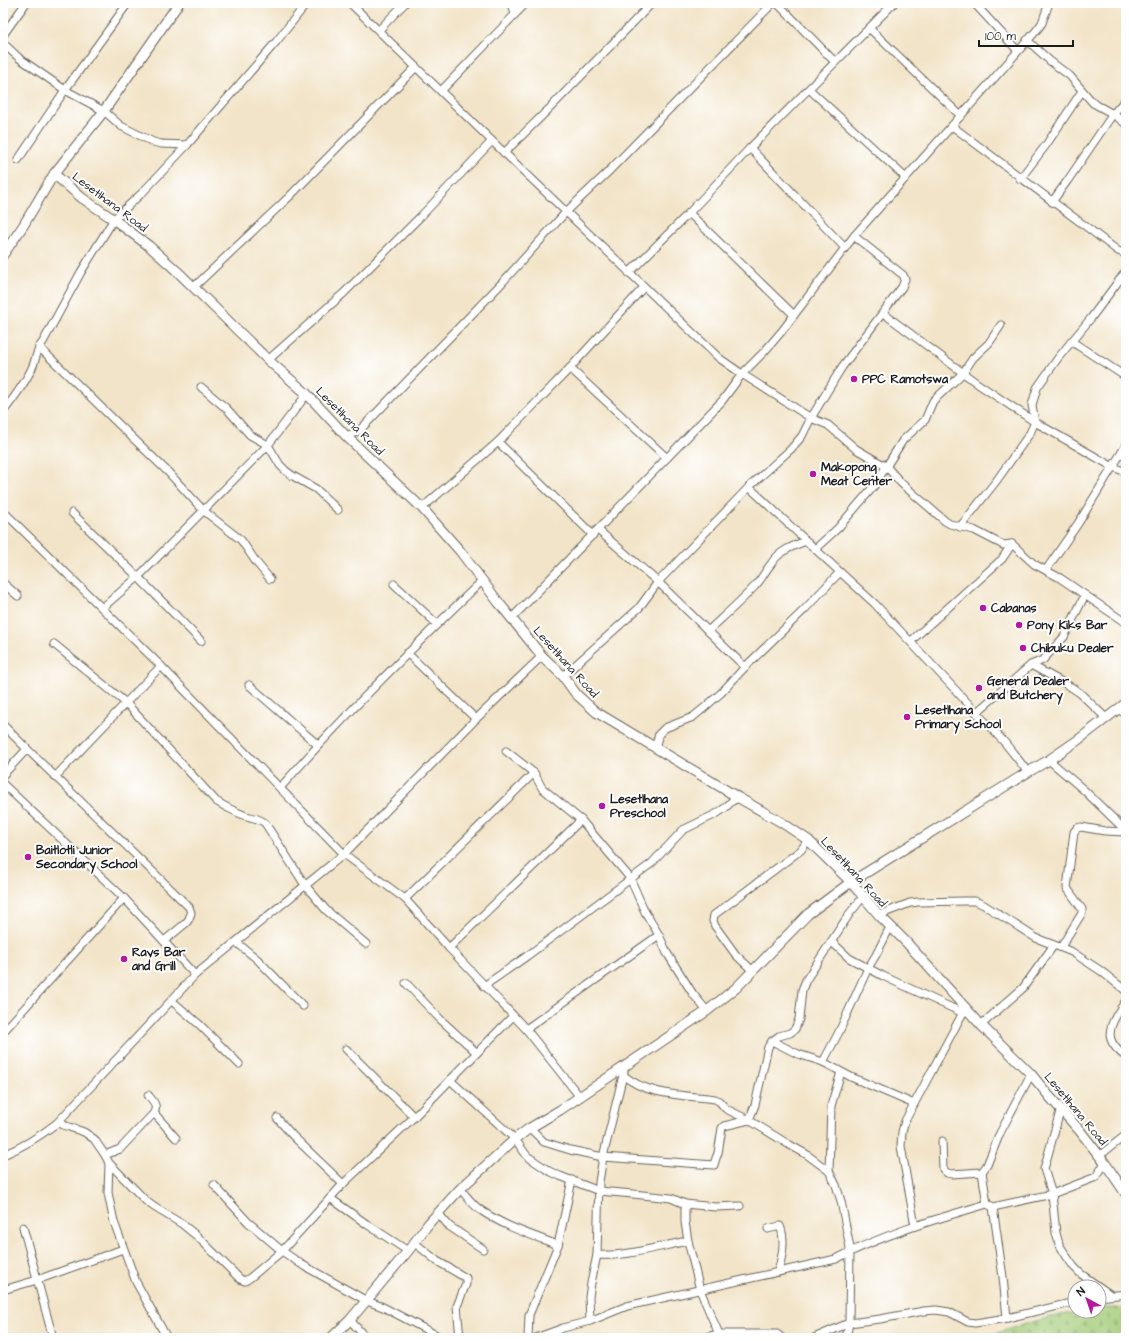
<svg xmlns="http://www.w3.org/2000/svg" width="1129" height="1341" viewBox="0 0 1129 1341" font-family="'Architects Daughter',sans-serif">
  <defs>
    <pattern id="cemetery-stones" width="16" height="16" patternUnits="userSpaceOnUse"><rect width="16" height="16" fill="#a1ca75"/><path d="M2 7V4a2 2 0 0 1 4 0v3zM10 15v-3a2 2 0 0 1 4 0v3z" fill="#8aad65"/></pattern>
  </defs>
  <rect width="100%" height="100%" fill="#fff"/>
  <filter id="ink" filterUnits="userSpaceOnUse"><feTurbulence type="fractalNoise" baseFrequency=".025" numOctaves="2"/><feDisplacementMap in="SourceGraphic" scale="8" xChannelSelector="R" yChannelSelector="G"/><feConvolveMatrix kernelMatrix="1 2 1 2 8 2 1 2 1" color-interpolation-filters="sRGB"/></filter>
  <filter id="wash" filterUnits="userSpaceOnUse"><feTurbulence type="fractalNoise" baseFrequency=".012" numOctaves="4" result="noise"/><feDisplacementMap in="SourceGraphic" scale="16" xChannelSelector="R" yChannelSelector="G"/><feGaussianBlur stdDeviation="0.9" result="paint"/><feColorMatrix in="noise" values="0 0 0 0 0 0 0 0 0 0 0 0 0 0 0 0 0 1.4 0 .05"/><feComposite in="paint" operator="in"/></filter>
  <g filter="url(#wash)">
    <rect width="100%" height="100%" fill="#f2e4c8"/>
    <path fill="url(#cemetery-stones)" stroke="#5e7348" d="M1099,1308H1126V1338H982C1020,1326 1058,1311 1099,1311Z"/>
  </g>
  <g filter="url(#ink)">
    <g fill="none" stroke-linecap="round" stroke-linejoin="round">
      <g stroke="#676258" stroke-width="9">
        <g id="minor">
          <polyline points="350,3 492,141 719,358 742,374 811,418 828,425 856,449 887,467 901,483 945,521 950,524 974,530 1003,545 1012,544 1034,564 1060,578 1126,623"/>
          <polyline points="512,3 515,14"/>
          <polyline points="777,3 835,62"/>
          <polyline points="974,3 1018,51"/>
          <polyline points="869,28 961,116"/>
          <polyline points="379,30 405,3"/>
          <polyline points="3,35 26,3"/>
          <polyline points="1027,40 1050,61 1070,76 1093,103 1113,114 1126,124"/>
          <polyline points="3,43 19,58 65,90 104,111 121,126 153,142 161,144 187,145"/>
          <polyline points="809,89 906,178"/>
          <polyline points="441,91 526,3"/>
          <polyline points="952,126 1084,225 1118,251 1126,254"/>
          <polyline points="750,148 845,248"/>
          <polyline points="504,153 551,107 652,3"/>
          <polyline points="18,160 65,90 128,3"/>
          <polyline points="1020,179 1046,145 1082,91"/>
          <polyline points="1052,202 1068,180 1113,114 1126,99"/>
          <polyline points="689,213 794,315"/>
          <polyline points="629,273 689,213 750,148 894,3"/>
          <polyline points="194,287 290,196 416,67"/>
          <polyline points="883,313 978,384 1035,422 1113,467 1126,472"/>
          <polyline points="1071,341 1126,377"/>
          <polyline points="39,347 168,472 204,511 241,540 256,562 270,579"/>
          <polyline points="268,360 344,293 422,215 492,141"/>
          <polyline points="570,368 667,458"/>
          <polyline points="201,387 227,409 250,435 268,445 280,465 286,471 293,476 316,489 338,510"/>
          <path d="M3,412C13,399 24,385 31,370C36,361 36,350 43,342L81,272L114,219L143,192L187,145L276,42L307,3"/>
          <polyline points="346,436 359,431 500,285 566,212 607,173 773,3"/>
          <polyline points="498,442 593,535"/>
          <polyline points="749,487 815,549 875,604 1005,743 1028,772"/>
          <polyline points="422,508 498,442 570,368 644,287"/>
          <polyline points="3,511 161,666 344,854 405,899 449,948 526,1029 580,1097"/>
          <polyline points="72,513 138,577 201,641"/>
          <polyline points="960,527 997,480 1030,433 1035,422 1032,405 1037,388 1058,358 1091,318 1126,271"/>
          <polyline points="598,530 658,582 745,667"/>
          <polyline points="815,549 838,528 874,486 903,440 925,420 933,401 963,373 973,358 989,343 1001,325"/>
          <polyline points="1046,570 1079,522 1126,445"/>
          <polyline points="3,583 18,596"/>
          <polyline points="394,584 437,624"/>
          <polyline points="102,608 138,577 268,445 307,394"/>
          <polyline points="512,618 722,401 742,374 764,352 782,331 854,236 1036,31 1042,23 1049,3"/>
          <path d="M708,631C724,616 740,602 755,586C762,579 765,571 771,564C779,551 793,546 806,541"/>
          <polyline points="911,641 1002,559 1012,544"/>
          <path d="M54,644L126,703L216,801C225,807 236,812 246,816C253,818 259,818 265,823L305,885L326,910L366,944"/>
          <polyline points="407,653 476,719"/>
          <polyline points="1031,665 1043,660 1064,637 1085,595"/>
          <polyline points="563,676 639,608 658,582 749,487 791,449 802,436 811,418 842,367 902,287 905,279 903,275 854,236"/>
          <polyline points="249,685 318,745"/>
          <polyline points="1118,709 1126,714"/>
          <polyline points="977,712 1031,665 1071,687 1080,693 1107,719"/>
          <polyline points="3,725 27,749 3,775"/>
          <polyline points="655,748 659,734 665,728 693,717 704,708 721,693 745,667 804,610 840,572"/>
          <polyline points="27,749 189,907 191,913 189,919 186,923 164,941"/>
          <polyline points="506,751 534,773 542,788 581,820 630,878 645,912 659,935 667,953 693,994 707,1011"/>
          <polyline points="1049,760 1085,791 1126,831"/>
          <polyline points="56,776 161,666"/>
          <polyline points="3,784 124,898 195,975"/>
          <path d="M280,788C344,715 413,647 483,580"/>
          <polyline points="405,899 534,773"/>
          <polyline points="879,915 910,903 918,902 964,901 975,901 984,905 1036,938 1072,952 1101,971 1126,991"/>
          <polyline points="236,942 257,959 303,1006"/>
          <polyline points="832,942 849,958 883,976 963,1013"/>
          <polyline points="1061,947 1082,913 1082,909 1067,888 1074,832 1077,828 1081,827 1105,831 1126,832"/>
          <polyline points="449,948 581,820"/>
          <polyline points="753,971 736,955 715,926 713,921 714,915 801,850 808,840"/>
          <polyline points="406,983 440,1019 476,1052"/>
          <polyline points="484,986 527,956 652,863 683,830 716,814 725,808 732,801 739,798"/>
          <path d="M1126,1000C1123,1006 1119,1010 1116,1016C1105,1035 1110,1045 1126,1057"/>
          <polyline points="172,1001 200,1025 239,1064"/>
          <polyline points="981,1025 1023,988 1054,945"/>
          <polyline points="526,1029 659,935"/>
          <polyline points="3,1032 124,898"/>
          <polyline points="772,1041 798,1054 823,1062 851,1077 914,1104"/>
          <polyline points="346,1049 414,1117"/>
          <polyline points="823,1062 839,1032 868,968 876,955 890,927"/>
          <path d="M623,1075C647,1096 685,1095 715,1099L719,1101L726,1109L749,1120L788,1144L806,1154L829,1171L836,1185L841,1201L850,1248L849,1323L846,1338"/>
          <polyline points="450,1080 515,1139 527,1156 549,1171 560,1176 599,1191 633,1194 671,1198 685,1204 715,1207 740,1206"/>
          <polyline points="1061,1108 1044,1169 1052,1194 1056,1233 1059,1244 1067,1257 1074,1267 1081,1274 1111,1295"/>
          <polyline points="154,1113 176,1138"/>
          <polyline points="277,1118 293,1136 343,1184"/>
          <polyline points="57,1123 84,1132 94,1139 105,1155 109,1163 108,1193 114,1222 136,1282 167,1338"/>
          <polyline points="530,1128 544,1142 570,1150 603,1157 714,1165 716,1158 718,1153 722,1128 724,1126 749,1120 755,1105 768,1047 772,1041 779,1036 790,1033 795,1029 799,1019 802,990 806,980 850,913 863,897"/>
          <polyline points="942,1141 943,1169 947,1173 951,1174 982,1172 987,1165 1000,1133 1031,1074"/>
          <path d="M3,1155C23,1147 40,1136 57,1123L195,975L344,854L476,719L542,656"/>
          <path d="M105,1155L120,1149L154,1113C158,1105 153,1101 148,1095"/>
          <polyline points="1099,1156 1126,1135"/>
          <polyline points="109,1163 146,1201 154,1207 182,1224 198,1237 240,1279 245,1281 251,1277 282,1251 343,1184 414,1117 513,1016"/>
          <polyline points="829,1171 831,1106 841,1072"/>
          <polyline points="982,1172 987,1204"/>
          <polyline points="214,1185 248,1222 282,1251 301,1264 367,1301 383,1307 442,1338"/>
          <path d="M460,1189C466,1195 472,1204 479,1209C503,1226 531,1235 558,1245"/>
          <polyline points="330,1198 368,1225 408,1251"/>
          <polyline points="685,1204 685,1222 688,1241 700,1290 719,1334"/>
          <polyline points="993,1207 1003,1277 1007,1318"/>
          <polyline points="438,1213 449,1226 483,1249"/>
          <polyline points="915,1226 901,1146 902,1132 905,1121 966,1007"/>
          <polyline points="23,1227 53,1338"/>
          <path d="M768,1229L780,1226C786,1240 782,1257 778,1272"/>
          <polyline points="415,1243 437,1261 466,1278 466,1284 457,1306 460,1338"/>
          <path d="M597,1255C626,1257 660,1246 688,1241"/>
          <polyline points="3,1290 37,1280 123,1249"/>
          <polyline points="1099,1297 1126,1294"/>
          <polyline points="350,1320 366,1338"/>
          <polyline points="590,1321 589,1297 591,1283 597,1255 599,1182 603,1157 624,1071"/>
          <polyline points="528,1338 529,1315 558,1245 572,1180"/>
          <path d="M536,1338L563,1328L590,1321L627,1306L836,1259C884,1234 936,1219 987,1204L993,1207L1052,1194L1096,1177L1105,1163"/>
          <polyline points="702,1338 719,1334 777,1334 782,1338"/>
          <polyline points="814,1338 849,1323 880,1319 924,1311 936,1310 949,1312 968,1322 975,1323 1007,1318 1075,1302"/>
        </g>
      </g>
      <g stroke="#676258" stroke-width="11">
        <g id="tertiary">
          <polyline points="54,174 82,198 116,221 149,246 178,272 268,360 307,394 346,436 422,508 460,551 499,603 542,656 563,676 576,694 596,712 739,798 781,822 808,840 851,882 879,915 906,942 981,1025 1031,1074 1049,1096 1080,1131 1105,1163 1126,1194"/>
          <polyline points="3,255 23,226 54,174 104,111 179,3"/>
          <polyline points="331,1338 350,1320 408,1251 429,1223 460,1189 515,1139 530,1128 560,1110 707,1011 736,988 808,914 851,882 1028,772 1049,760 1078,740 1126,703"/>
        </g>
      </g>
      <use href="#minor" stroke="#fff" stroke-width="7"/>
      <use href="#tertiary" stroke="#fff" stroke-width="9"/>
    </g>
  </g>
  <g fill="#b5179e" stroke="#fff" stroke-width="1.5">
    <circle cx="854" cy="379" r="4"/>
    <circle cx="813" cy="474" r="4"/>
    <circle cx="983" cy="608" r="4"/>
    <circle cx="1019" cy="625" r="4"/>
    <circle cx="1023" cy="648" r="4"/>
    <circle cx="979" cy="688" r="4"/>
    <circle cx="907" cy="717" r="4"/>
    <circle cx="602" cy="806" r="4"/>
    <circle cx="28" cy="857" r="4"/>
    <circle cx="124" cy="959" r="4"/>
  </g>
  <g text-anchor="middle" stroke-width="4" stroke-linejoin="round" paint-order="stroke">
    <g font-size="12" fill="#1c1c1c" stroke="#fff">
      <text transform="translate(110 202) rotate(37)" y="4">Lesetlhana Road</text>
      <text transform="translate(350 421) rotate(45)" y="4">Lesetlhana Road</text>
      <text transform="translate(566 662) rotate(48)" y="4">Lesetlhana Road</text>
      <text transform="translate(854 872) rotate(47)" y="4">Lesetlhana Road</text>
      <text transform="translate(1076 1109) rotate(50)" y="4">Lesetlhana Road</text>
    </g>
    <g font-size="12" font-weight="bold" fill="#1c1c1c" stroke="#fff" text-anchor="start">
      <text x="862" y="383">PPC Ramotswa</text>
      <text x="821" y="471">Makopong<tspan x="821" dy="14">Meat Center</tspan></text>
      <text x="991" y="612">Cabanas</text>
      <text x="1027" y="629">Pony Kiks Bar</text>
      <text x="1031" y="652">Chibuku Dealer</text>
      <text x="987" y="685">General Dealer<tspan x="987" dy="14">and Butchery</tspan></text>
      <text x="915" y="714">Lesetlhana<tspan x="915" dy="14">Primary School</tspan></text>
      <text x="610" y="803">Lesetlhana<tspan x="610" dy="14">Preschool</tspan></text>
      <text x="36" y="854">Baitlotli Junior<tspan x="36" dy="14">Secondary School</tspan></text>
      <text x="132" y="956">Rays Bar<tspan x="132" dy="14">and Grill</tspan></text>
    </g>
  </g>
  <rect width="1129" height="1341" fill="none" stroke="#fff" stroke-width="16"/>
  <g transform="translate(1087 1299) rotate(320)"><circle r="19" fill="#ffffff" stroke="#a4a4a4"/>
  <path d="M0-3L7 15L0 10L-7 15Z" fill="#b5179e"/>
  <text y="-6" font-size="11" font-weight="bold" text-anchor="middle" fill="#1c1c1c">N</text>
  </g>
  <path d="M979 40v6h94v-6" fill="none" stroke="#1c1c1c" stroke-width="2"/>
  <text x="985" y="40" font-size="12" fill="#1c1c1c" stroke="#ffffff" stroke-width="3" paint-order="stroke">100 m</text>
</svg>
